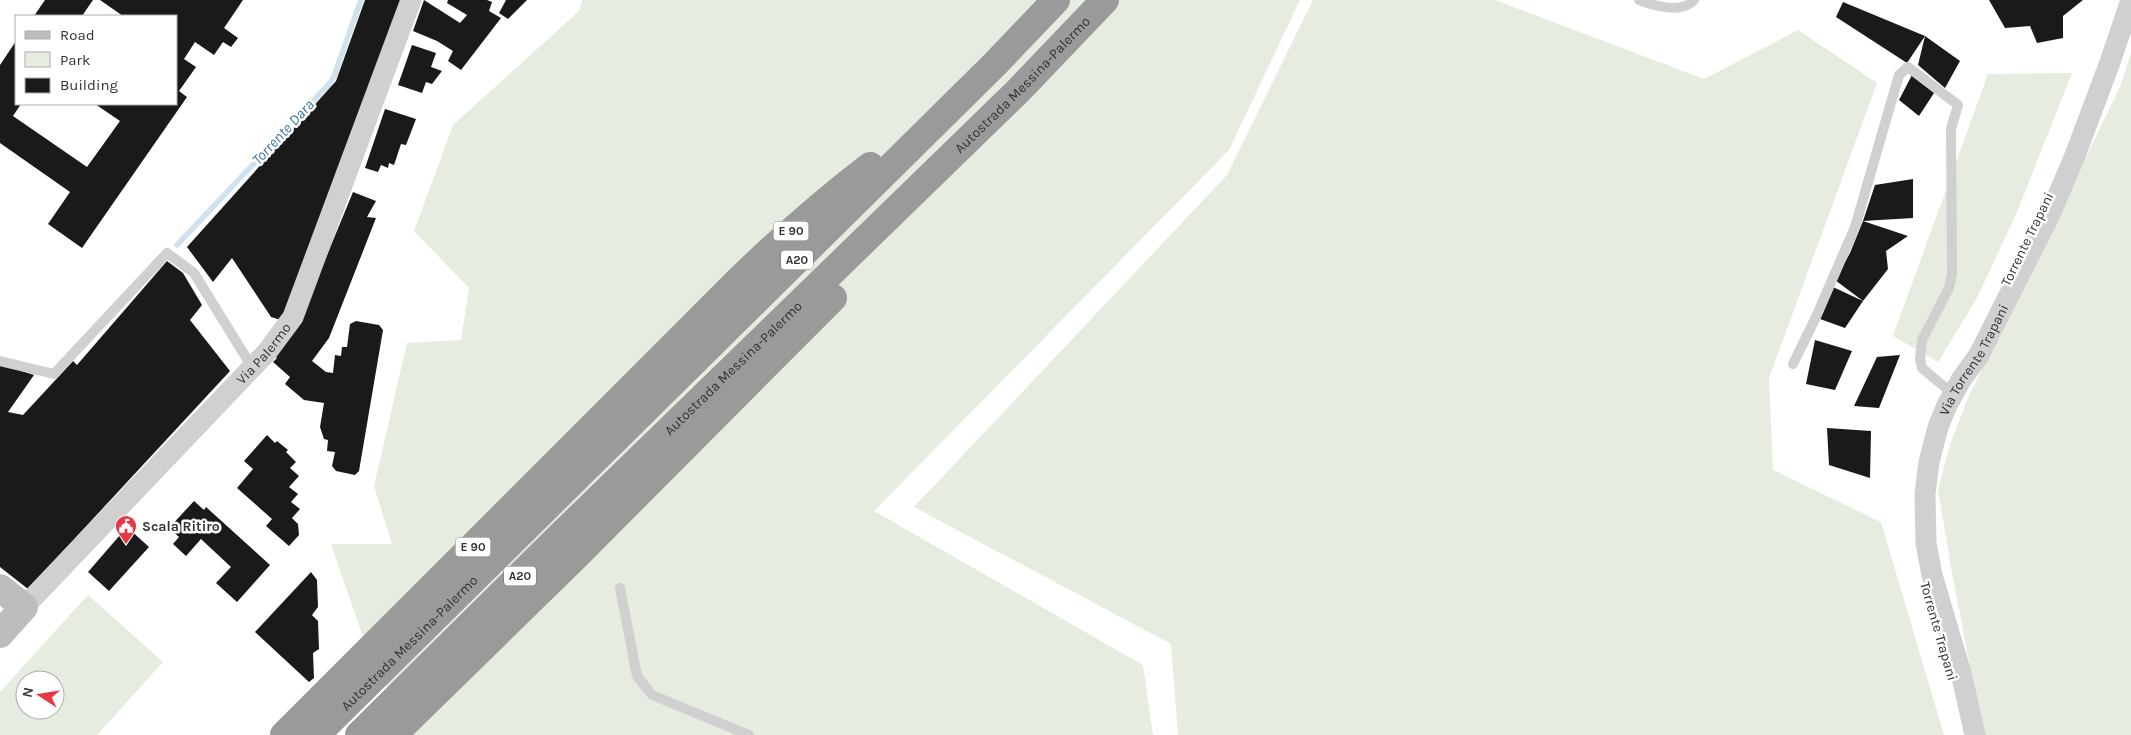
<svg xmlns="http://www.w3.org/2000/svg" width="2131" height="735" viewBox="0 0 2131 735" font-family="Karla,sans-serif">
  <rect width="100%" height="100%" fill="#fff"/>
  <g fill="#e6ecdf" fill-rule="evenodd">
    <polygon points="582,0 1300,0 1229,150 874,511 1143,665 1153,735 408,735 408,732 361,631 331,544 392,544 374,486 407,343 461,340 469,288 414,231 453,125 579,11"/>
    <polygon points="1313,0 1495,0 1704,79 1798,30 1877,83 1769,378 1773,470 1881,522 1944,735 1178,735 1171,644 914,507 1227,175"/>
    <polygon points="2131,53 2131,735 1983,735 1952,573 1938,490 1950,445 1968,398 2120,87"/>
    <polygon points="2072,73 2017,212 1977,298 1938,362 1893,336 1988,74"/>
    <path d="M88,595L163,662L97,735H0V692ZM25,680H55V710H25Z"/>
  </g>
  <g fill="none" stroke-linecap="round" stroke-linejoin="round">
    <polyline stroke="#cfe2ee" stroke-width="5.5" points="177,245 330,83 334,76 361,0"/>
  </g>
  <g fill="#1a1a1a">
    <polygon points="45,0 93,0 82,16 34,16"/>
    <polygon points="100,0 243,0 224,28 238,38 231,47 223,42 214,55 195,42 184,59 196,67 179,91 187,97 82,248 48,224 70,192 0,143 0,65 16,41 16,104 21,104 13,116 87,167 120,121 95,104 176,104 176,16 123,16"/>
    <polygon points="365,0 403,0 281,320 271,317 232,258 213,282 187,247 336,81"/>
    <polygon points="424,0 460,23 467,15 447,3 448,0 487,0 492,2 489,11 501,18 461,70 448,61 453,51 437,41 413,31"/>
    <polygon points="506,0 527,0 508,19 499,13"/>
    <polygon points="1989,0 2083,0 2063,16 2063,38 2037,43 2030,26 2005,28"/>
    <polygon points="1843,2 1925,36 1960,61 1945,88 1918,65 1925,36 1907,63 1836,17"/>
    <polygon points="412,45 436,53 431,67 442,71 432,84 426,82 422,93 398,85"/>
    <polygon points="1913,73 1934,93 1919,116 1899,100"/>
    <polygon points="385,109 416,119 406,145 401,144 394,165 389,163 388,168 381,165 378,172 365,168"/>
    <polygon points="1913,179 1913,218 1863,221 1875,185"/>
    <polygon points="353,192 376,201 367,217 376,218 329,338 312,361 326,372 333,373 335,355 341,356 342,347 347,347 350,324 356,321 379,325 383,330 359,471 355,475 336,471 332,466 335,452 327,451 328,440 324,439 320,427 324,403 304,400 285,384 290,377 273,362 277,358 274,356 327,255"/>
    <polygon points="1863,221 1908,236 1886,251 1888,269 1863,301 1835,280 1850,253"/>
    <polygon points="167,261 183,273 202,305 190,320 230,371 28,589 0,567 0,364 34,375 8,412 23,415 73,361 77,365"/>
    <polygon points="1833,287 1863,301 1845,328 1820,319"/>
    <polygon points="1815,340 1852,351 1835,390 1806,384"/>
    <polygon points="1900,355 1879,408 1854,406 1877,357"/>
    <polygon points="1827,428 1871,431 1870,478 1829,465"/>
    <polygon points="267,435 275,443 277,441 288,450 286,452 296,462 290,468 299,476 289,487 298,494 291,502 300,509 292,518 298,524 299,535 289,546 266,526 272,519 237,488 253,469 244,461"/>
    <polygon points="194,501 204,510 206,507 270,565 237,602 216,583 231,567 201,539 186,556 173,544 179,537 169,528"/>
    <polygon points="127,527 149,547 109,591 88,572"/>
    <polygon points="311,572 317,580 318,607 312,615 318,621 319,649 313,653 314,678 309,682 255,632"/>
  </g>
  <g fill="none" stroke-linecap="round" stroke-linejoin="round">
    <g stroke="#d0d0d0" stroke-width="10">
      <path d="M1639,0C1655,6 1682,14 1694,0"/>
      <polyline points="0,361 54,374 167,253 194,273 252,367"/>
      <polyline points="1793,364 1816,317 1855,227 1899,75 1908,67 1958,105 1951,129 1952,274 1949,288 1922,340 1920,358 1922,368 1947,389"/>
      <polyline points="620,588 637,676 652,695 749,735"/>
    </g>
    <g stroke="#d0d0d0" stroke-width="21">
      <path id="s1" d="M24,607L267,352L293,317L411,0"/>
      <path id="s2" d="M1975,735L1961,673L1932,575L1926,543L1925,494L1929,462L1938,427L1947,405L1961,380L1979,355L2050,214L2074,158L2109,65L2131,0"/>
    </g>
    <polyline stroke="#bdbdbd" stroke-width="28" points="0,588 24,607 0,634"/>
    <g stroke="#9a9a9a" stroke-width="28">
      <path d="M284,735L738,281C780,240 823,202 870,166"/>
      <path id="s3" d="M316,735L996,63L1056,0"/>
      <path id="s4" d="M359,735L556,540L1018,91L1105,0"/>
      <polyline points="393,735 574,558 833,298"/>
    </g>
  </g>
  <defs>
    <g id="civic-pin" transform="scale(1.125)"><path d="M0 17L-7.5 6A9.5 9.5 0 1 1 7.5 6Z" fill="#e63946" stroke="#fff"/><path d="M-.6-6.5H3V-4.5H.6V-3L4-1V1h2V6H-6V1h2V-1L-.6-3ZM-1.2 2.5V6h2.4V2.5Z" fill="#fff"/></g>
  </defs>
  <g fill-rule="evenodd">
    <use href="#civic-pin" x="126" y="526"/>
  </g>
  <g text-anchor="middle" stroke-width="5" stroke-linejoin="round" paint-order="stroke">
    <g fill="#fff" stroke="#707070" stroke-width="1">
      <rect x="773.5" y="221.5" width="35" height="19" rx="4"/>
      <rect x="781" y="250.5" width="32" height="19" rx="4"/>
      <rect x="455.5" y="537.5" width="35" height="19" rx="4"/>
      <rect x="504" y="566.5" width="32" height="19" rx="4"/>
    </g>
    <g font-size="12" font-weight="bold" fill="#333">
      <text x="791" y="235">E 90</text>
      <text x="797" y="264">A20</text>
      <text x="473" y="551">E 90</text>
      <text x="520" y="580">A20</text>
    </g>
    <g font-size="14" fill="#333" stroke="#fff">
      <text dy="5" stroke="none"><textPath href="#s4" startOffset="929">Autostrada Messina-Palermo</textPath></text>
      <text transform="translate(2027 239) rotate(-64)" y="5">Torrente Trapani</text>
      <text dy="5" stroke="none"><textPath href="#s1" startOffset="349">Via Palermo</textPath></text>
      <text dy="5" stroke="none"><textPath href="#s2" startOffset="392">Via Torrente Trapani</textPath></text>
      <text dy="5" stroke="none"><textPath href="#s4" startOffset="524">Autostrada Messina-Palermo</textPath></text>
      <text transform="translate(1939 631) rotate(74)" y="5">Torrente Trapani</text>
      <text dy="5" stroke="none"><textPath href="#s3" startOffset="131">Autostrada Messina-Palermo</textPath></text>
    </g>
    <g font-size="14" font-weight="bold" fill="#333" stroke="#fff" text-anchor="start">
      <text x="142" y="531">Scala Ritiro</text>
    </g>
    <g font-size="15" font-style="italic" fill="#3f7597" stroke="#fff">
      <text transform="translate(283 132) rotate(-47)" y="5">Torrente Dara</text>
    </g>
  </g>
  <rect x="15" y="15" width="162" height="90" fill="#ffffff" stroke="#adadad"/>
  <rect x="25" y="31" width="25" height="8" fill="#bdbdbd" stroke="#adadad"/>
  <text x="60" y="40" font-size="15" fill="#333333">Road</text>
  <rect x="25" y="52" width="25" height="15" fill="#e6ecdf" stroke="#adadad"/>
  <text x="60" y="65" font-size="15" fill="#333333">Park</text>
  <rect x="25" y="78" width="25" height="15" fill="#1a1a1a" stroke="#adadad"/>
  <text x="60" y="90" font-size="15" fill="#333333">Building</text>
  <g transform="translate(40 695) rotate(282)"><circle r="24" fill="#ffffff" stroke="#adadad"/>
  <path d="M0-4L9 19L0 12L-9 19Z" fill="#e63946"/>
  <text y="-8" font-size="14" font-weight="bold" text-anchor="middle" fill="#333333">N</text>
  </g>
</svg>
